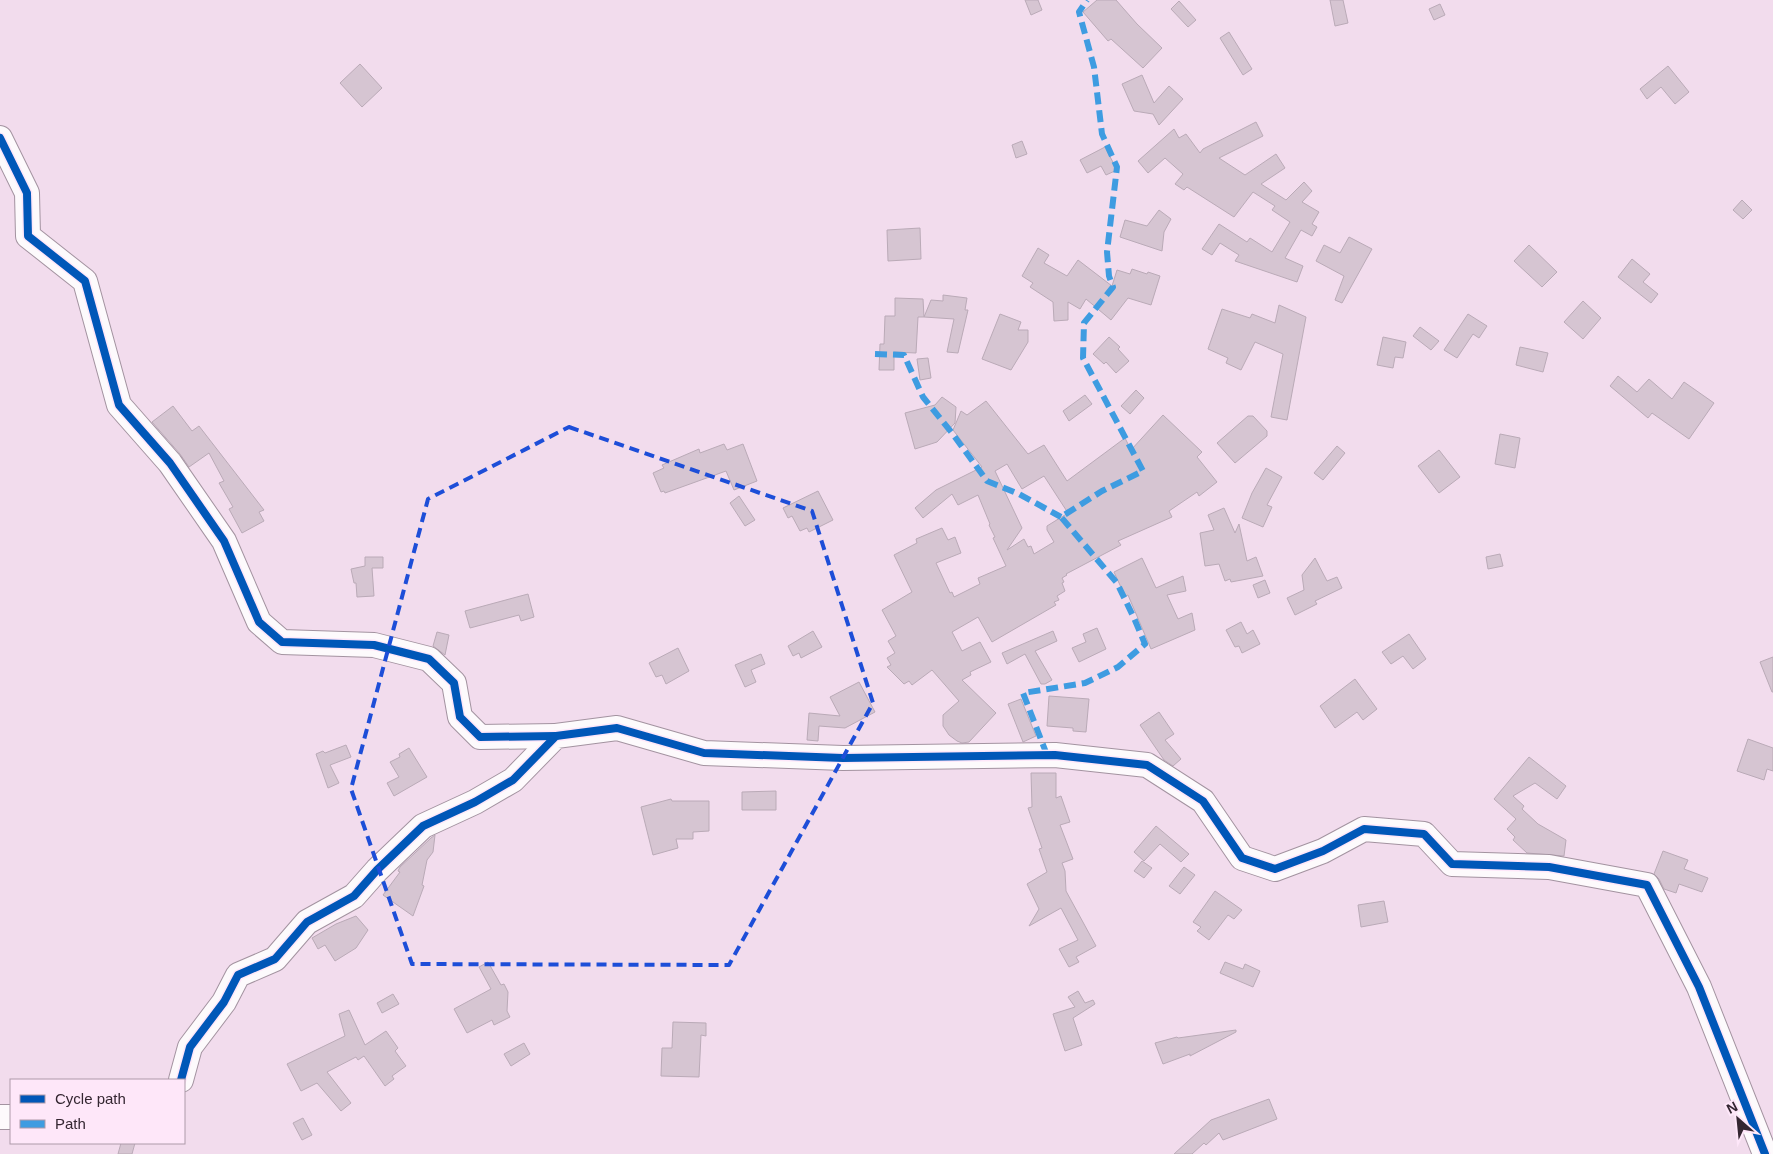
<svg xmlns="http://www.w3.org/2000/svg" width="1773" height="1154" viewBox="0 0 1773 1154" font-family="Helvetica,sans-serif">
  <rect width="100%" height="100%" fill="#f2dced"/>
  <g fill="#d6c5d2" stroke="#baaab7" fill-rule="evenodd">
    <polygon points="1025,0 1038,0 1042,10 1031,15"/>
    <polygon points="1097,0 1116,0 1137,24 1162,48 1143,68 1111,39 1108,41 1083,12"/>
    <polygon points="1330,0 1343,0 1348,23 1335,26"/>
    <polygon points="1179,1 1196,20 1188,27 1171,9"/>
    <polygon points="1440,4 1445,15 1434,20 1429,9"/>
    <polygon points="1229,32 1252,69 1243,75 1220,38"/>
    <polygon points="360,64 382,88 362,107 340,83"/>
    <polygon points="1668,66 1689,92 1675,104 1661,87 1647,99 1640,89"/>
    <polygon points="1142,75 1154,103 1169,86 1183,99 1159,125 1153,114 1134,111 1122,84"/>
    <polygon points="1256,122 1263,136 1219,158 1245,175 1276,154 1285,168 1261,184 1286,200 1304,182 1312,191 1302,202 1319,212 1312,224 1317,227 1312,236 1301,230 1285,258 1303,266 1297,282 1235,261 1239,255 1220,243 1212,255 1202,249 1219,224 1247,242 1250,238 1272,252 1290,222 1272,210 1275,206 1253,192 1234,217 1187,187 1184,190 1175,184 1183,174 1165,158 1148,173 1138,161 1174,129 1179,138 1186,134 1200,153 1203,149"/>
    <polygon points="1022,141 1027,154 1016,158 1012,145"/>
    <polygon points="1105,147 1117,170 1106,175 1101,166 1087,173 1080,160"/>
    <polygon points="1742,200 1752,210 1743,219 1733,210"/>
    <polygon points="1159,210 1171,219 1164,232 1162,251 1120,237 1125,220 1147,226"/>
    <polygon points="920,228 921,259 888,261 887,230"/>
    <polygon points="1349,237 1372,249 1342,303 1335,300 1344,276 1316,261 1324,245 1340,253"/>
    <polygon points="1529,245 1557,272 1542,287 1514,261"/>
    <polygon points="1038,248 1049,255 1044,263 1067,276 1078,260 1112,286 1117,270 1130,274 1132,269 1147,274 1148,272 1160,276 1151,305 1128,298 1111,320 1086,299 1080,309 1068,302 1068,320 1054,321 1053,302 1030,287 1033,283 1022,276"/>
    <polygon points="1632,259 1650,274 1643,282 1658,294 1651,303 1618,277"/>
    <polygon points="943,295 967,298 965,310 968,310 958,353 947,352 954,319 924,317 931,300 943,301"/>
    <polygon points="895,298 923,299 924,317 918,317 916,353 894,352 894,370 879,370 880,344 884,344 885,316 895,316"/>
    <polygon points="1583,301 1601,318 1583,339 1564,322"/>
    <polygon points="1279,305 1306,317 1287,420 1271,417 1283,354 1255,342 1241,370 1226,363 1228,358 1208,349 1222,309 1250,318 1252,314 1275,323"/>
    <polygon points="1000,314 1021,322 1018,330 1028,330 1028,342 1011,370 982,359"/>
    <polygon points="1468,314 1487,326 1479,338 1473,334 1457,358 1444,350"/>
    <polygon points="1420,327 1439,341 1431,350 1413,336"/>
    <polygon points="1109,337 1120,347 1118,349 1129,361 1116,373 1106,362 1104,364 1093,354"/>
    <polygon points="1383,337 1406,342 1403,358 1395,357 1393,368 1377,365"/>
    <polygon points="1520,347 1548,353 1543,372 1516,365"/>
    <polygon points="928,358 931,378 920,380 917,359"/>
    <polygon points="1618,376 1637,392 1649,379 1672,399 1684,382 1714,403 1689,439 1652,413 1648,418 1610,386"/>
    <polygon points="1136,390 1144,398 1130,414 1121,406"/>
    <polygon points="1085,395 1092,404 1069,421 1063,411"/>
    <polygon points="942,397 956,407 955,423 937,442 915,449 905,413 935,405"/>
    <path d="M986,401L1028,454L1044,445L1067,481L1125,438L1131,450L1163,415L1202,452L1197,457L1217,482L1199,496L1197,492L1169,511L1172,517L1118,541L1121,545L1066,574L1067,575L1062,578L1064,582L1062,583L1065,591L1057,596L1059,600L1054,602L1056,605L992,642L978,617L952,632L962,651L980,642L991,662L970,672L971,675L962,680L996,713L969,742L962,743L957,741L949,735L943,726V715L959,701L932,670L912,685L909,681L904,684L887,667L891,665L887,658L895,653L888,641L896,636L882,610L912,592L894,555L917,543L916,539L942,528L948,540L955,537L961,553L936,563L950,593L952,592L954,597L980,584L978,578L1006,566L993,538L995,537L989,525L990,524L978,495L958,505L952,494L923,518L915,508L936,490L982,467L953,430L961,411L967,415ZM1007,464L1022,489L1044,476L1068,513L1047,526V530L1054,542L1034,554L1031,546L1028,547L1024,539L1007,550L1022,528L995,471Z"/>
    <polygon points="173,406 192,431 199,426 264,510 259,512 264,521 242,533 229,509 233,507 219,483 224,481 209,453 189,467 180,454 152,422"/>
    <polygon points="1248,416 1253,416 1267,431 1267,436 1235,463 1217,443"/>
    <polygon points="1500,434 1520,438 1515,468 1495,464"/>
    <polygon points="724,444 727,450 743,444 757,481 734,490 726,471 665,493 664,491 661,492 653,473 664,468 662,465 699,449 700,453"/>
    <polygon points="1337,446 1345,453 1323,480 1314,473"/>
    <polygon points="1439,450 1460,477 1439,493 1418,466"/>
    <polygon points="1266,468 1282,477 1267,505 1272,507 1263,527 1242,518 1252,493"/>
    <polygon points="818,491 833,520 809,532 807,528 800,531 792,516 788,518 783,508"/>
    <polygon points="739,496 755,520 745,526 730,503"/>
    <polygon points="1224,508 1235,533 1239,524 1247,561 1256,557 1263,576 1231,582 1230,579 1225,581 1219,564 1205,566 1200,533 1214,530 1208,515"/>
    <polygon points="1500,554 1503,566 1488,569 1486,557"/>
    <polygon points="365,557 383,557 383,568 372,568 374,596 357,597 356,583 354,583 351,569 365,566"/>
    <polygon points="1142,558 1156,588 1183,576 1186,591 1167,595 1178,619 1192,613 1195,630 1151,649 1128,595 1125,596 1114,572"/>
    <polygon points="1315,558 1327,581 1337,577 1342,588 1315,601 1317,604 1295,615 1287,598 1304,590 1302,575"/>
    <polygon points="1265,580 1270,593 1258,598 1253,585"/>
    <polygon points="528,594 534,617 521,621 519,615 470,628 465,611"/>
    <polygon points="1241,622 1247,634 1253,630 1260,644 1242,653 1239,646 1235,647 1226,630"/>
    <polygon points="1097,628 1106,649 1079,662 1072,648 1086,642 1083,634"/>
    <polygon points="813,631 822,647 801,658 799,653 793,656 788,646"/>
    <polygon points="1053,631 1057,641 1035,651 1052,680 1045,684 1041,684 1025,654 1007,664 1002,653"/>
    <polygon points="437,632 449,635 445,655 433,646"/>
    <polygon points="1409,634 1426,659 1413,669 1403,656 1391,664 1382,652"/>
    <polygon points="678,648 689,671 666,684 662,675 656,677 649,663"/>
    <polygon points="761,654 765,664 751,670 756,682 745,687 735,665"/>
    <polygon points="1773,657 1773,692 1772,692 1760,662"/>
    <polygon points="1355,679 1377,709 1363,720 1357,712 1335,728 1320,706"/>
    <polygon points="859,682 875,712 845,728 819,726 818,741 807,740 809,713 840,716 830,697"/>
    <polygon points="1049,696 1089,699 1086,732 1073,731 1073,728 1047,726"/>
    <polygon points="1021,699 1036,736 1023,742 1008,704"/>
    <polygon points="1159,712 1174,734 1165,740 1181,759 1173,766 1164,760 1140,725"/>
    <polygon points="1748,739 1773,748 1773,771 1767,769 1764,780 1737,771"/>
    <polygon points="346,745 351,757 330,765 339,783 328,788 316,754 323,751 325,753"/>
    <polygon points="409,748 427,777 394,796 387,783 399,777 390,762 400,757 399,754"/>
    <polygon points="1529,757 1566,786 1557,799 1535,783 1513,796 1524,806 1522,809 1538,824 1566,840 1564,856 1527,853 1513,840 1515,837 1507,829 1516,819 1494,799"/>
    <polygon points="1031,773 1056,773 1056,798 1061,796 1070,822 1060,825 1073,859 1062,863 1065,871 1066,891 1096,946 1076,957 1079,962 1069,967 1059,949 1078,940 1061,908 1029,926 1039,909 1027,884 1047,872 1039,849 1042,848 1028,808 1032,807"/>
    <polygon points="776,791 776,810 742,810 742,792"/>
    <polygon points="671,799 672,801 709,801 709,831 693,832 693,839 676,839 678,848 653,855 641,807"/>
    <polygon points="1156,826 1189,854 1181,862 1160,844 1144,861 1134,852"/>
    <polygon points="435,835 433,852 427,860 422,885 424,886 413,916 383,895 400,872 398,871 400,867 431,838"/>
    <polygon points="1663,851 1688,860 1684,869 1708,878 1702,892 1679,884 1676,893 1664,889 1659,879 1654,874"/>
    <polygon points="1142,861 1152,868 1144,878 1134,871"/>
    <polygon points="1184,867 1195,875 1180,894 1169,886"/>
    <polygon points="1215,891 1242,910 1234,919 1228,915 1209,940 1197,931 1201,927 1193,922"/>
    <polygon points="1384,901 1388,922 1361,927 1358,905"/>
    <polygon points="356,916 368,930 356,948 335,961 325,945 318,949 312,938 336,924"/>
    <polygon points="488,962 501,985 504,984 508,992 507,1011 510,1017 494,1025 492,1020 467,1033 454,1009 491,989 479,967"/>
    <polygon points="1225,962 1243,969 1245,964 1260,971 1253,987 1220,973"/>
    <polygon points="1078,991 1085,1003 1093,1000 1095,1004 1073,1018 1082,1045 1065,1051 1053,1014 1075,1007 1068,997"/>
    <polygon points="393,994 399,1004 382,1013 377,1003"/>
    <polygon points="349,1010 365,1045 386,1031 398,1048 395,1051 406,1066 392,1076 394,1079 385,1086 364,1056 358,1060 356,1057 327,1072 351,1103 341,1111 317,1083 301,1091 287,1064 345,1036 339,1014"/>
    <polygon points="673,1022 706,1023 706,1036 701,1035 699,1077 661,1076 662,1048 672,1048"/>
    <polygon points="1236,1030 1236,1032 1190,1056 1190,1054 1163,1064 1155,1043 1177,1037 1178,1038"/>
    <polygon points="524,1043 530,1054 511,1066 504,1054"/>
    <polygon points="1269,1099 1277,1119 1223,1140 1219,1133 1206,1145 1204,1143 1192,1154 1174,1154 1211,1120"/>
    <polygon points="303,1118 312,1135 302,1140 293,1123"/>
    <polygon points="121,1143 135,1143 132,1154 118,1154"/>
  </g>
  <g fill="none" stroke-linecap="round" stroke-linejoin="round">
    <g stroke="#a393a0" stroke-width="26">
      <g id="secondary">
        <polyline points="0,138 27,193 28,236 85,281 119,405 170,463 224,541 259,622 282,642 374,645 429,659 454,683 460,717 480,737 556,736"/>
        <polyline points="181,1080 190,1047 224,1002 238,975 275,959 307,922 354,896 377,870 423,826 475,802 513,780 556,736 617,728 704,753 843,758 1055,755 1147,765 1203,801 1242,858 1275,869 1323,851 1364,829 1424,834 1452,864 1549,867 1647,885 1699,987 1765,1154"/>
        <polyline points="0,1117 11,1117"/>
      </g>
    </g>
    <use href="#secondary" stroke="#fdfafc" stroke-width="24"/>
    <g stroke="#3e9ce1" stroke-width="6" stroke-dasharray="12 6" stroke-linecap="butt">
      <polyline points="875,354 904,355 923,397 952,433 987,481 1019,494 1061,517"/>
      <polyline points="1047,755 1023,693 1085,683 1118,667 1145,644 1134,618 1117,583 1061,517 1102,491 1143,471 1083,358 1084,323 1113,287 1109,276 1107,252 1117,167 1102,134 1094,67 1079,12 1087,0"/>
    </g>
    <g stroke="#fee7f9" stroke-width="11">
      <g id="cycleway">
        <polyline points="0,138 27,193 28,236 85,281 119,405 170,463 224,541 259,622 282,642 374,645 429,659 454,683 460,717 480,737 556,736"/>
        <polyline points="181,1080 190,1047 224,1002 238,975 275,959 307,922 354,896 377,870 423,826 475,802 513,780 556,736 617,728 704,753 843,758 1055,755 1147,765 1203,801 1242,858 1275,869 1323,851 1364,829 1424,834 1452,864 1549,867 1647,885 1699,987 1765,1154"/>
      </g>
    </g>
    <use href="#cycleway" stroke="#0057b8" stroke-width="8"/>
  </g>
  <path fill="none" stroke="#1d4ed8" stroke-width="4" stroke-dasharray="10 6" stroke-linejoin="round" d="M569,427L812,511L873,703L729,965L412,964L351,789L428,499Z"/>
  <rect x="10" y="1079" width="175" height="65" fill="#fee7f9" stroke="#ad9aa9"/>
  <rect x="20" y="1095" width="25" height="8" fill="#0057b8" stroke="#ad9aa9"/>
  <text x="55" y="1104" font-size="15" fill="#342631">Cycle path</text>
  <rect x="20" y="1120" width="25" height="8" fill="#3e9ce1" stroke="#ad9aa9"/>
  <text x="55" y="1129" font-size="15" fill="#342631">Path</text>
  <g transform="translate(1738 1119) rotate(333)" stroke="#fee7f9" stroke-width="4" paint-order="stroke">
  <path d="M0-4L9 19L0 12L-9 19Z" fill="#342631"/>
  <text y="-8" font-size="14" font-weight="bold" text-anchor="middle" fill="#342631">N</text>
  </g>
</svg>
